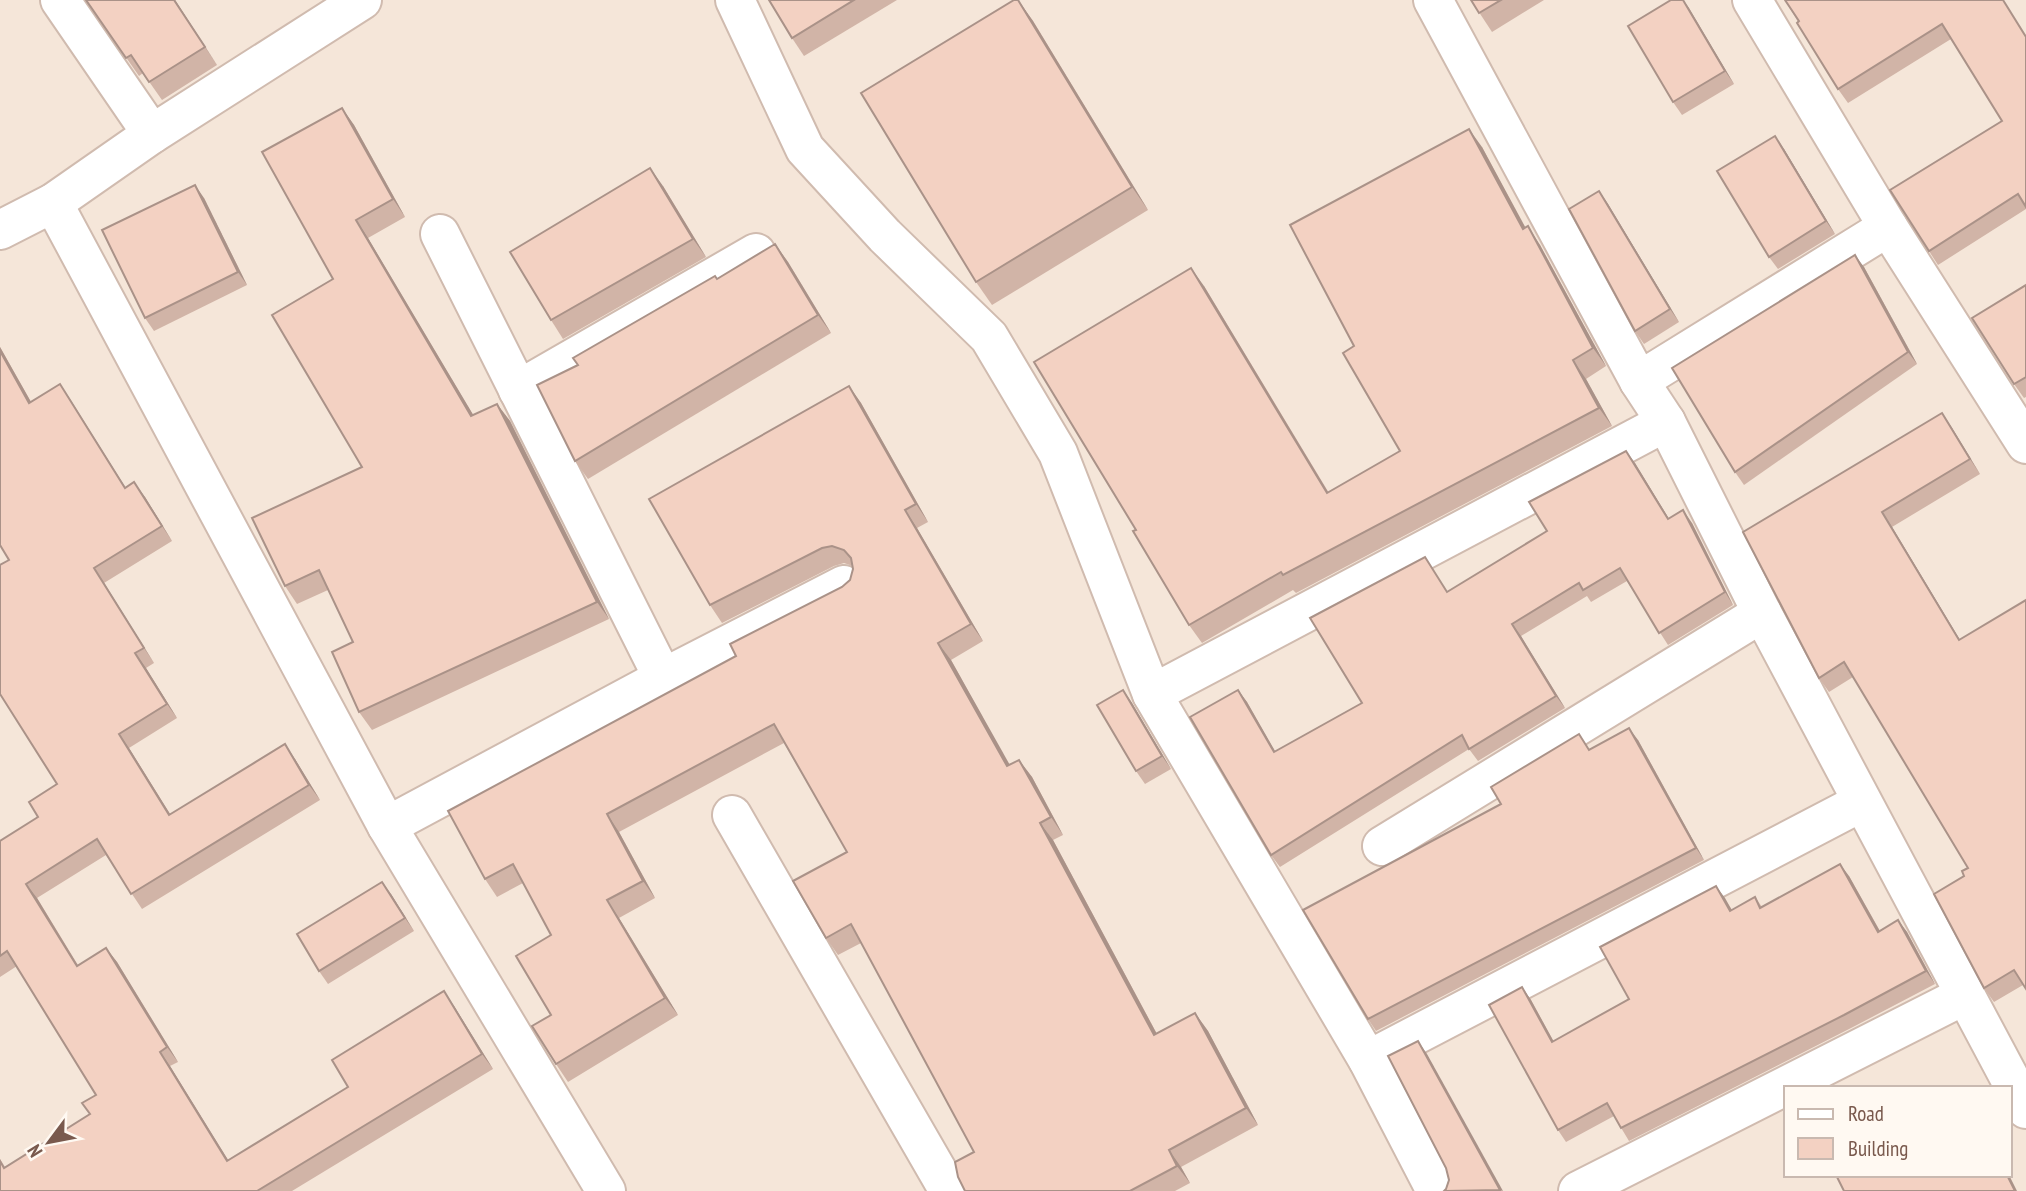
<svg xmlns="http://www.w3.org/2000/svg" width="2026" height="1191" viewBox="0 0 2026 1191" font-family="'PT Sans Narrow',sans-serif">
  <rect width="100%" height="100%" fill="#fdf4eb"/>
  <path fill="#f5e6d9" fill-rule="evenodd" d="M0,0H2026V1191H0ZM1786,1088H2010V1175H1786Z"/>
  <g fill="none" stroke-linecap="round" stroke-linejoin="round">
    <g stroke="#d0bbaf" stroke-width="42">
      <g id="street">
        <polyline points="60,0 152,134"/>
        <polyline points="735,0 805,149 885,236 989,337 1058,453 1152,694 1368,1060 1436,1191"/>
        <polyline points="1433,0 1639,381 1666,422 1762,613 2026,1109"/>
        <polyline points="1752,0 1888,227 2026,444"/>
        <polyline points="53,203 387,826 606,1191"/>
        <polyline points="0,230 53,203 152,134 362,0"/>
        <polyline points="440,234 663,678"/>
        <polyline points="1639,381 1888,227"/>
        <polyline points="518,390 756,253"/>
        <polyline points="1152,694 1666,422"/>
        <polyline points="732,815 949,1191"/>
        <polyline points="387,826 663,678 844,585"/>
        <polyline points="1382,846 1762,613"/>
        <polyline points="1368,1060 1862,802"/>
        <polyline points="1578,1191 1965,995"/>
      </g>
    </g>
    <use href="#street" stroke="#fff" stroke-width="38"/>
  </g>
  <g fill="#d1b4a7">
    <polygon points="86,0 175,0 217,65 162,100 143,73 139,76"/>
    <polygon points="769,0 897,0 804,56 792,38"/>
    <polygon points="1018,0 1033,21 1148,210 992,305 976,282"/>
    <polygon points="1471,0 1544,0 1492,32"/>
    <polygon points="1683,0 1734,84 1682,115 1673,102"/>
    <polygon points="1785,0 2026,35 2026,209 1938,265 1929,251 2002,121 1951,39 1848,103 1838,89"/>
    <polygon points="342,108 354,125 405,217 368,238 473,415 497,404 510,421 609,619 372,730 359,712 353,642 328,590 297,604 285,586 362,467 333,279"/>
    <polygon points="1482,147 1525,228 1540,245 1606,366 1586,379 1612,426 1296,593 1293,590 1202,643 1189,625 1136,530 1204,286 1329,493 1400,451 1354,346"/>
    <polygon points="1784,149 1835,234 1778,269 1769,257"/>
    <polygon points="663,186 706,257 563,339 551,320"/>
    <polygon points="1599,191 1608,204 1679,322 1644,344 1635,331"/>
    <polygon points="204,198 247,285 154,331 145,318"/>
    <polygon points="775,244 788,262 831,333 588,479 575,461 578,365"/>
    <polygon points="1864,267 1917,364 1744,485 1735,472"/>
    <polygon points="2026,285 2026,397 2024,398 2014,384"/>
    <polygon points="0,347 31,402 60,384 125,487 145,497 172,541 104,583 154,663 146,668 177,718 129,748 170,814 295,759 320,800 142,909 106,855 37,898 78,965 106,948 117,962 178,1062 170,1066 228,1160 348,1087 454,1006 493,1069 292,1191 0,1191 0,1159 5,1167 90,1114 96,1095 17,966 0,977 0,841 38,817 57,784 9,560"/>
    <polygon points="849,386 861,403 928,522 917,528 983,641 951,660 1009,765 1019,760 1032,777 1063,835 1053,840 1157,1034 1195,1013 1208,1031 1258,1125 1181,1167 1190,1183 1175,1191 965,1191 974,1152 861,943 838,955 826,938 847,852 784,743 619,832 655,898 619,918 678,1015 568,1082 556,1064 551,1015 551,935 523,883 497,897 485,879 736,656 842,587 850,580 853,569 853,566 844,563 834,566 722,623 710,605"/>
    <polygon points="1942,413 1952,428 1980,474 1892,527 1960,640 2023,985 1994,1002 1984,988 1964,876 1968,868 1853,677 1829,692 1819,678 1743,532"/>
    <polygon points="1635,463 1669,519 1692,523 1733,605 1668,645 1627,581 1591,602 1587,596 1521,636 1565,708 1478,761 1469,749 1280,867 1271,855 1238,690 1247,702 1275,752 1362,703 1425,557 1447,592 1547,531"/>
    <polygon points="1123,690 1132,703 1171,769 1145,784 1136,771"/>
    <polygon points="1638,740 1704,860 1376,1031 1368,1019 1590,750"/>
    <polygon points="1849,876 1880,931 1898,920 1907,932 1935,984 1853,1027 1629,1141 1614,1116 1566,1142 1558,1130 1522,987 1531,1000 1554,1042 1629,999 1716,886 1732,910 1755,897 1762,907"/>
    <polygon points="391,894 414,931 328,984 319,971"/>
  </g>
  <g fill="#aa9288">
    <polygon points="174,0 175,0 217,65 205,47"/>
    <polygon points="1018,0 1033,21 1148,210 1132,187"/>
    <polygon points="1683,0 1689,8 1734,84 1725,71"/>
    <polygon points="342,108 354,125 405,217 393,199"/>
    <polygon points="1469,129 1482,147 1536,247 1523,229"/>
    <polygon points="1775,136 1784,149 1835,234 1826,221"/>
    <polygon points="650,168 663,186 706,257 693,239"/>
    <polygon points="195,185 204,198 247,285 238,272"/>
    <polygon points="1599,191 1608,204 1679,322 1670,309"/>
    <polygon points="356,220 368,238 484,433 471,416"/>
    <polygon points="1528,226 1540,245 1606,366 1593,348"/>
    <polygon points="775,244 788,262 831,333 818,315"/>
    <polygon points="1855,255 1864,267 1917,364 1908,352"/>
    <polygon points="1191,268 1204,286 1340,512 1327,493"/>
    <polygon points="0,347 40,418 29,403 0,351"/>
    <polygon points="1573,360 1586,379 1612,426 1599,408"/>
    <polygon points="60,384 70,399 135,503 125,488"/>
    <polygon points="849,386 861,403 928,522 916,504"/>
    <polygon points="497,404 510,421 609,619 597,602"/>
    <polygon points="1942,413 1952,428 1980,474 1970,459"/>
    <polygon points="1626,451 1635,463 1677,532 1668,519"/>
    <polygon points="134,482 145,497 172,541 162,526"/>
    <polygon points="905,510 917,528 983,641 971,624"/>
    <polygon points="1683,510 1692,523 1733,605 1725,592"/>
    <polygon points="1882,512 1892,527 1969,655 1959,640"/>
    <polygon points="94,568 104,583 154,663 144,648"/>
    <polygon points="1512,624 1521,636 1565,708 1556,696"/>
    <polygon points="938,643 951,660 1020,783 1007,766"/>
    <polygon points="135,653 146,668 177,718 167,704"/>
    <polygon points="1123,690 1132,703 1171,769 1162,756"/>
    <polygon points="1238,690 1247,702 1283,765 1274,752"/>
    <polygon points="1629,728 1638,740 1704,860 1696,848"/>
    <polygon points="119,734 129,748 180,830 169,815"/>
    <polygon points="285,744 295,759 320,800 309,785"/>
    <polygon points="1019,760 1032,777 1063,835 1051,817"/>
    <polygon points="607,814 619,832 655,898 643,881"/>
    <polygon points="1040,823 1053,840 1167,1053 1154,1035"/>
    <polygon points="1840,864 1849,876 1887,944 1878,932"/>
    <polygon points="382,882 391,894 414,931 405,918"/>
    <polygon points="26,884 37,898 87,981 77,966"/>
    <polygon points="1716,886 1725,898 1739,923 1730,911"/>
    <polygon points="607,900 619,918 678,1015 665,998"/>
    <polygon points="1898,920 1907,932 1935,984 1926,971"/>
    <polygon points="106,948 117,962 178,1062 167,1047"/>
    <polygon points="1522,987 1531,1000 1561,1055 1552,1042"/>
    <polygon points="444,991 454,1006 493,1069 482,1054"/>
    <polygon points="1195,1013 1208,1031 1258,1125 1246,1108"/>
    <polygon points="1418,1041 1427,1054 1503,1191 1500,1190"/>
    <polygon points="160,1052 170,1066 238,1176 227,1161"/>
    <polygon points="1169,1150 1181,1167 1190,1183 1177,1166"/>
    <polygon points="2007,1175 2009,1175 2017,1191 2015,1191"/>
  </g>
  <g fill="#f3d1c2" stroke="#aa9288" stroke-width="2">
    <polygon points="86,0 174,0 205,47 149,82 131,55 126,58"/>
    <polygon points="769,0 854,0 792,38"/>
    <polygon points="1014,0 1018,0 1132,187 976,282 861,93"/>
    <polygon points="1471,0 1501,0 1479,13"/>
    <polygon points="1671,0 1683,0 1725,71 1673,102 1628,26"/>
    <polygon points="1785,0 2003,0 2026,37 2026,207 2018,194 1929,251 1890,190 2002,121 1942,24 1838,89 1797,23 1799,21"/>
    <polygon points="342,108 393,199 356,220 471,416 497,404 597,602 359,712 332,652 353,642 319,570 285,586 252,518 362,467 272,315 333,279 262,152"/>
    <polygon points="1469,129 1523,229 1528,226 1593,348 1573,360 1599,408 1283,575 1281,572 1189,625 1133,531 1136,530 1034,362 1191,268 1327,493 1400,451 1343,353 1354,346 1290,225"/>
    <polygon points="1775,136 1826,221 1769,257 1717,171"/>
    <polygon points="650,168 693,239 551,320 510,252"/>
    <polygon points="195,185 238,272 145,318 102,230"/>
    <polygon points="1599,191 1670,309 1635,331 1569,209"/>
    <polygon points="775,244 818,315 575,461 537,385 578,365 573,358 715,276 717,279"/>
    <polygon points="1855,255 1908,352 1735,472 1672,368"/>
    <polygon points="2026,285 2026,377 2014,384 1972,318"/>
    <polygon points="0,351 29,403 60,384 125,488 134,482 162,526 94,568 144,648 135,653 167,704 119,734 169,815 285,744 309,785 131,894 97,839 26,884 77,966 106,948 167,1047 160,1052 227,1161 348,1087 332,1060 444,991 482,1054 257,1191 0,1191 0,1161 4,1168 90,1114 82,1103 96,1095 7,951 0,956 0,841 38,817 29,802 57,784 0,694 0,565 9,560 0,545"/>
    <polygon points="849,386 916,504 905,510 971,624 938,643 1007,766 1019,760 1051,817 1040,823 1154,1035 1195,1013 1246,1108 1169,1150 1177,1166 1130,1191 965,1191 958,1177 955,1162 974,1152 851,924 826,938 793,881 847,852 774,724 607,814 643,881 607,900 665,998 556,1064 532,1026 551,1015 516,956 551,935 513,864 485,879 448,811 736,656 730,644 842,587 850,580 853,569 851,558 844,550 832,546 822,548 710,605 649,499"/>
    <polygon points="1942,413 1970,459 1882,512 1959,640 2026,600 2026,989 2014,970 1984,988 1934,894 1964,876 1962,871 1968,868 1844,662 1819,678 1743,532"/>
    <polygon points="1626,451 1668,519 1683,510 1725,592 1659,633 1620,568 1583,590 1579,583 1512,624 1556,696 1469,749 1462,735 1271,855 1190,717 1238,690 1274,752 1362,703 1310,618 1425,557 1447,592 1547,531 1529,502"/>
    <polygon points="1123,690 1162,756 1136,771 1097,705"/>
    <polygon points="1629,728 1696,848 1368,1019 1303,910 1501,804 1491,787 1579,734 1589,750"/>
    <polygon points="1840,864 1878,932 1898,920 1926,971 1844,1015 1621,1128 1607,1103 1558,1130 1489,1005 1522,987 1552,1042 1629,999 1600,947 1716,886 1730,911 1755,897 1760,908"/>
    <polygon points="382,882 405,918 319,971 297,934"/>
    <polygon points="1418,1041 1500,1190 1444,1191 1446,1189 1449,1180 1446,1168 1388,1056"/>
    <polygon points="1836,1175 2007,1175 2015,1191 1844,1191"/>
  </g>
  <rect x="1784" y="1086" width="228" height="91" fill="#fff9f2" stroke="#c9b9b0" stroke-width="2"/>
  <rect x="1798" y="1109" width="35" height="10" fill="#ffffff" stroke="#c9b9b0" stroke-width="2"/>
  <text x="1848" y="1121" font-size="21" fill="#79594d">Road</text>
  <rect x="1798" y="1138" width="35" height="21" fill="#f3d1c2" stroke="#c9b9b0" stroke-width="2"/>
  <text x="1848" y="1156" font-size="21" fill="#79594d">Building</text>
  <g transform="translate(49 1142) rotate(238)" stroke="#fff9f2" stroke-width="5" paint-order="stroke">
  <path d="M0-5L12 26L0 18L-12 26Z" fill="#79594d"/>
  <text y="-10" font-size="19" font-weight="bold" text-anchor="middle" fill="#79594d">N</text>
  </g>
</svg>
